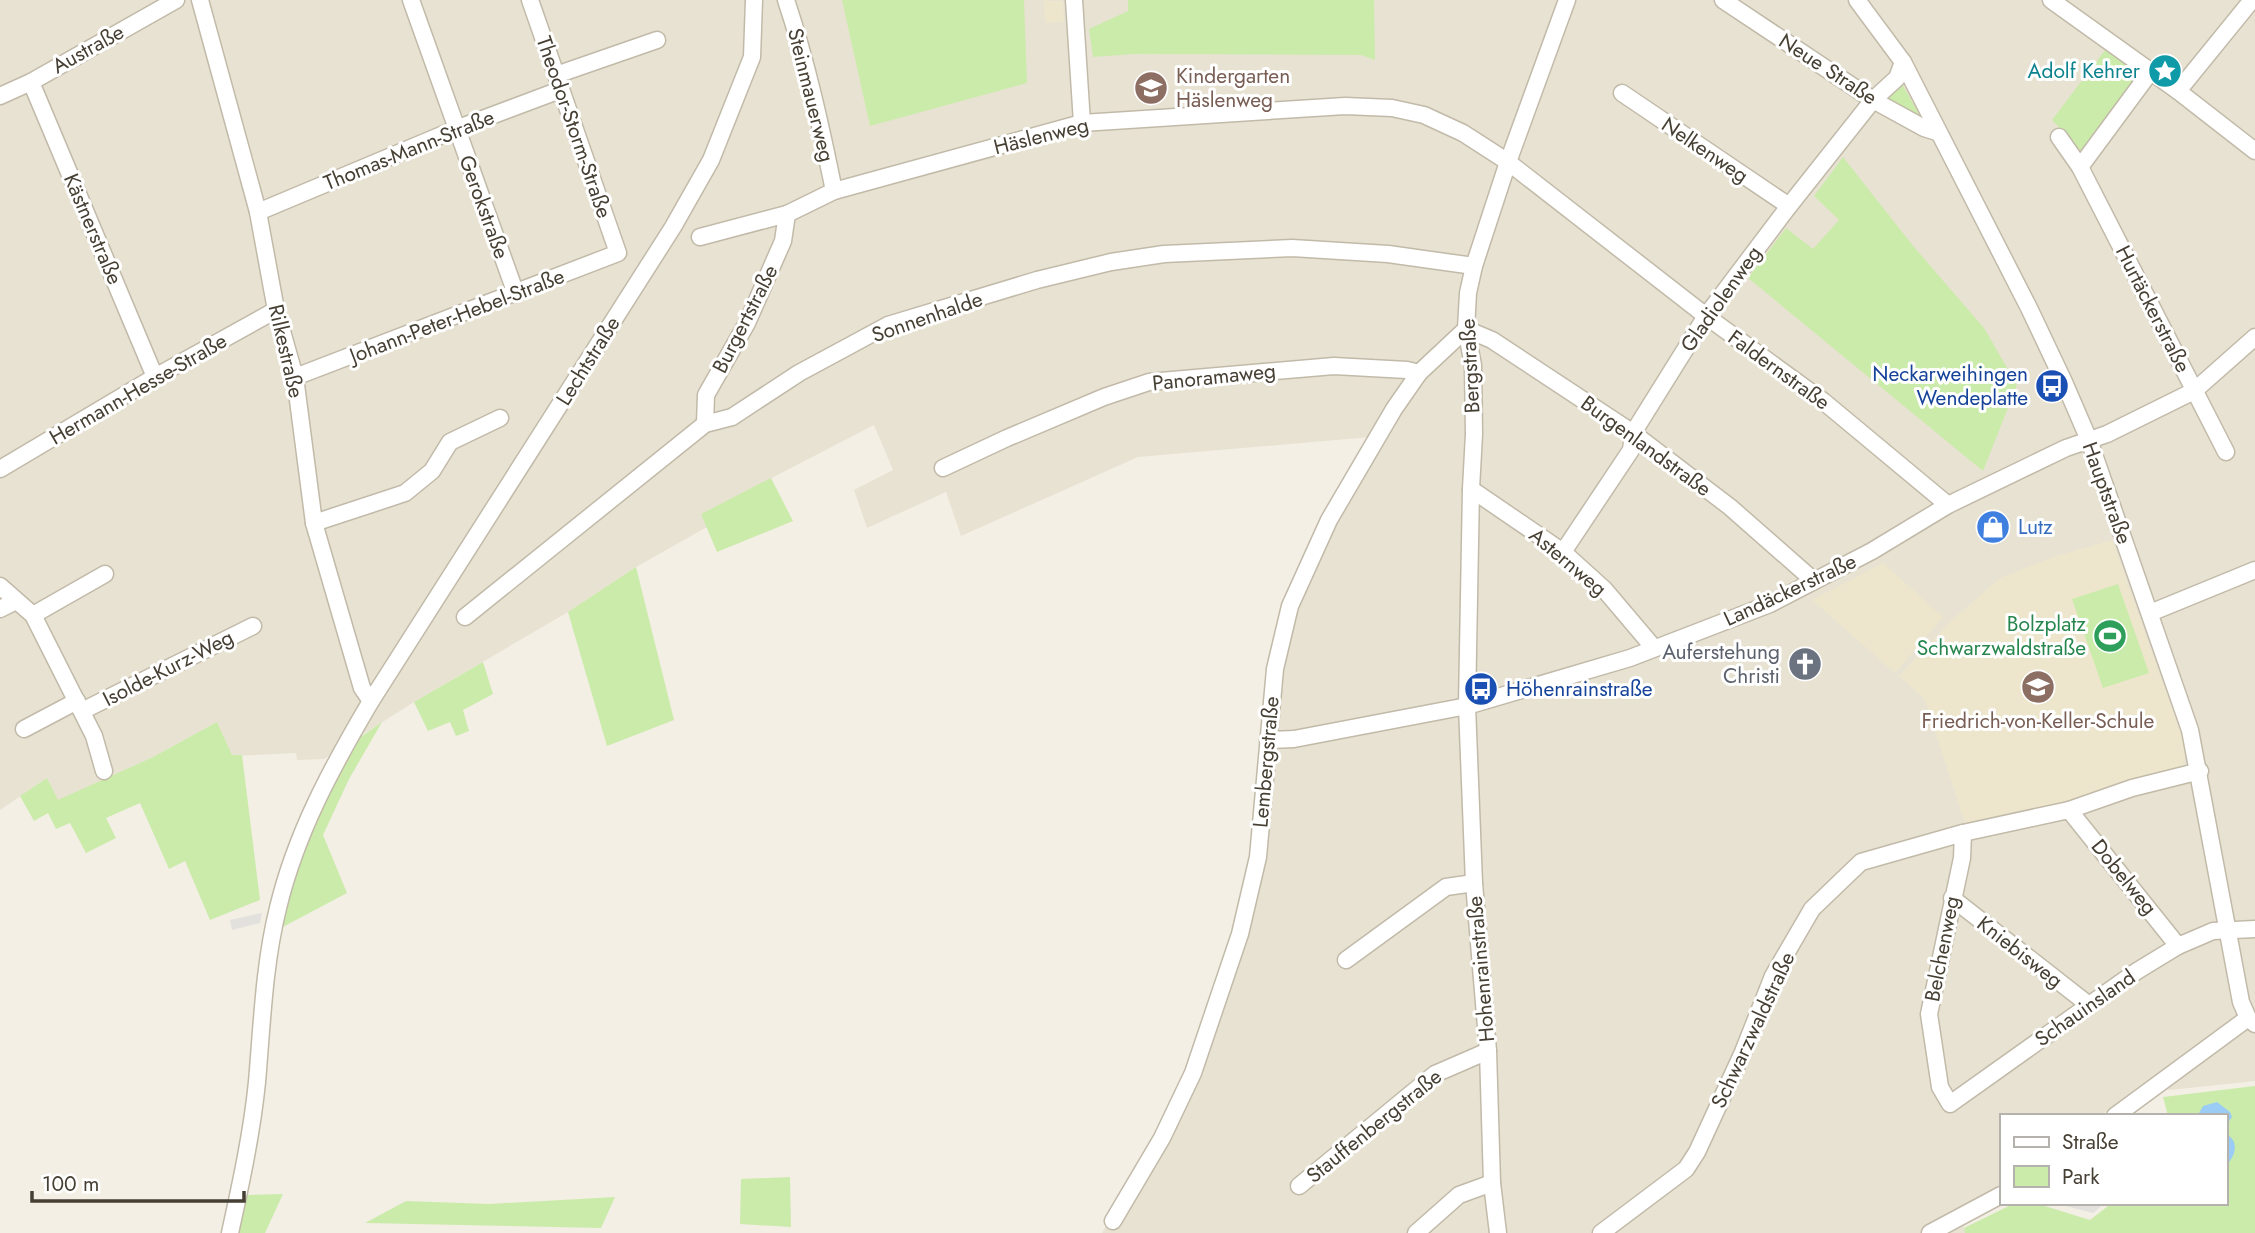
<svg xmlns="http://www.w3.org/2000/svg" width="2255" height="1233" viewBox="0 0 2255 1233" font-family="Jost,sans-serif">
  <rect width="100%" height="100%" fill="#f3efe4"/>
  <polygon fill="#e8e2d2" points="0,0 2255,0 2255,1081 2170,1090 2142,1084 2100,1116 2001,1116 2001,1186 1960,1210 1965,1233 1102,1233 1158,1137 1189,1071 1211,1007 1254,856 1286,603 1371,437 1138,457 961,536 946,492 867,528 854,490 893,470 874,425 702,514 707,527 636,567 568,612 414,702 324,759 297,760 296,753 232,756 217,722 153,757 57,801 47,778 0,810"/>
  <g fill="#ede6cd">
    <polygon points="1044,1 1063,1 1064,22 1045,23"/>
    <polygon points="2112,540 2186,749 2183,767 2083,798 1966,826 1924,698 1899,676 1950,622 2000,578 2053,557"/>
    <polygon points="1883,563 1943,617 1895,673 1812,600"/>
  </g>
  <g fill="#cbebaa">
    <polygon points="842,0 1024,0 1027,83 870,126"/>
    <polygon points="1128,0 1374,0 1375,60 1361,55 1134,54 1093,57 1089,29 1128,11"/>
    <polygon points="2106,49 2132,70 2136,74 2135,81 2083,153 2052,120"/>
    <polygon points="1902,84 1919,114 1918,117 1885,102 1886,97"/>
    <polygon points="1843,157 1914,247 1984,328 2017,385 1983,471 1748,278 1786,228 1813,249 1839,220 1814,196"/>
    <polygon points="771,478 793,521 717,552 701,514"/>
    <polygon points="636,567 674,720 607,746 568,612"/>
    <polygon points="2118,584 2149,673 2103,688 2072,599"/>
    <polygon points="483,662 493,694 463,710 469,731 456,736 450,722 428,731 414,702"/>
    <polygon points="217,722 232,755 242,755 260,900 210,920 185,861 169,869 140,803 106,818 116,838 86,853 70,823 56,829 48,813 34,821 20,796 47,778 58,800 153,757"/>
    <polygon points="382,722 349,779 323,835 347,893 279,929 304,841 352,743"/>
    <polygon points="2255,1086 2255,1233 1965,1233 1964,1228 2015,1203 2035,1203 2090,1220 2112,1203 2225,1203 2225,1116 2168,1116 2163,1097"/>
    <polygon points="790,1177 791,1227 740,1224 741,1179"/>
    <polygon points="283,1194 265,1233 235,1233 244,1195"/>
    <polygon points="615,1197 601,1228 365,1223 406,1201 489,1204"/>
  </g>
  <g fill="#e3e1dd">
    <polygon points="262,913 260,923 232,930 230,920"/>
    <polygon points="2054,1203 2105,1203 2093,1213"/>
  </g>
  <g fill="#9bccf5">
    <polygon points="2217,1102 2230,1112 2232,1117 2225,1127 2225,1116 2198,1115 2203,1106"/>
    <path d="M2225,1132C2228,1135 2231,1137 2233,1140C2238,1149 2232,1161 2225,1166Z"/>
  </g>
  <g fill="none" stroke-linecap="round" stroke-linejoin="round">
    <g stroke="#c2baa9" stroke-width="19">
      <g id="minor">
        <polyline points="200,0 258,212 276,310 295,377 314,523 362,688 371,701"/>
        <polyline points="411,0 516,294"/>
        <path d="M786,0C807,63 821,127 834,191"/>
        <polyline points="1074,0 1082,123"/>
        <polyline points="1723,0 1873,100 1924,128 1937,132"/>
        <polyline points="1857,0 1903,62 2029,308 2064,382 2089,440 2190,730 2241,1002 2248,1018 2255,1024"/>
        <polyline points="2051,0 2178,91 2255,151"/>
        <polyline points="556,75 657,40"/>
        <polyline points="31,82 155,377"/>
        <polyline points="2178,91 2252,0"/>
        <polyline points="1622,93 1789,206"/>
        <polyline points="0,96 31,82 176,0"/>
        <polyline points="2059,137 2080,167 2226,452"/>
        <polyline points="2080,167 2151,71"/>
        <polyline points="258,212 456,129 560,90"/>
        <polyline points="700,237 787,214 834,191 1082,123 1345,106 1392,108 1424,115 1463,133 1508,162 1706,316 1823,401 1948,505"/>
        <polyline points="1466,329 1492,340 1633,433 1730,507 1813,580"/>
        <polyline points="295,377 618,253 530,0"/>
        <polyline points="705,424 706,395 747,323 783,241 787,214"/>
        <polyline points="943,468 1007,438 1104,397 1149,382 1334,366 1407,370 1419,373"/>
        <polyline points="0,469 155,377 276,310"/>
        <polyline points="1471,489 1563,552 1604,589 1654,648"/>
        <polyline points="314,523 405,493 432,471 450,442 500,418"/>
        <polyline points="1563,552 1631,450 1633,433 1706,316 1789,206 1873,100 1897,78 1903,62"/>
        <polyline points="0,586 33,615 94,736 104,771"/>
        <polyline points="0,609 16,601"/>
        <polyline points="2150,613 2255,570"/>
        <polyline points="33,615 105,574"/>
        <polyline points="465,617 705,424 732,417 799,373 888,325 1037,280 1111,262 1164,254 1292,248 1388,254 1474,266"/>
        <polyline points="82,711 253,626"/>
        <polyline points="24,729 77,701"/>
        <polyline points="1268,740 1294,739 1467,706 1630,658 1770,604 1872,551 1948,505 2066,448 2107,434 2194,391 2255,337"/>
        <polyline points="2069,810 2178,946"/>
        <polyline points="1963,833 1962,858 1929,1014 1940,1087 1950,1104 2137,971 2178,946 2213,931 2255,929"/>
        <polyline points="1952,898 2089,1005"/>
        <polyline points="1346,960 1446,887 1474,883"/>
        <polyline points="2115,1116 2248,1018"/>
        <polyline points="1299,1186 1435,1074 1488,1051"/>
        <polyline points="1113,1221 1162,1138 1193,1073 1240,934 1258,857 1275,669 1290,606 1329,520 1394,409 1419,373 1466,329"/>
        <path d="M230,1233C241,1183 252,1132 257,1082C262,1024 264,964 278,908C296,833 332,767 371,701L673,227L711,160L752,57L754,0"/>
        <polyline points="1416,1233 1459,1195 1492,1183"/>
        <polyline points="1498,1233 1492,1183 1488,1051 1474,883 1467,706 1471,489 1474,434 1473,365 1466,329 1468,293 1474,266 1508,162 1567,0"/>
        <polyline points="1601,1233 1686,1169 1697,1152 1743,1052 1773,976 1812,909 1861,862 1963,833 2069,810 2132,788 2200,771"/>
        <polyline points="1930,1233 2001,1195"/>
      </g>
    </g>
    <use href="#minor" stroke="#fff" stroke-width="16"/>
  </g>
  <defs>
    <g id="sight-disc" transform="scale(1.75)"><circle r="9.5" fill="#0f9aa8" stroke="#fff"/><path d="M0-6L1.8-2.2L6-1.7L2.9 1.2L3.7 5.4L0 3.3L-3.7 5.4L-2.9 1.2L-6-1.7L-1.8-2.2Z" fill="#fff"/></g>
    <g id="school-disc" transform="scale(1.75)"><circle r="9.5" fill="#8d6e63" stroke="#fff"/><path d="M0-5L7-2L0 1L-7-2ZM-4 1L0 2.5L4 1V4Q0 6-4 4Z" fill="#fff"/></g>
    <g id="bus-disc" transform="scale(1.75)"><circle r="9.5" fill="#1a4fb4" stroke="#fff"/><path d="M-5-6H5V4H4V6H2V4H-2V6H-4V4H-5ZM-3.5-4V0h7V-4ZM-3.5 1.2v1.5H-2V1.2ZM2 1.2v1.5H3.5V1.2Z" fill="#fff"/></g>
    <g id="shop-disc" transform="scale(1.75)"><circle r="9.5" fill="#3f7fe0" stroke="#fff"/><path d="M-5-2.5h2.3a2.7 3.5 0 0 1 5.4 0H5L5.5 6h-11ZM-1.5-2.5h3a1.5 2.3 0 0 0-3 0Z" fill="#fff"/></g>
    <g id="stadium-disc" transform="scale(1.75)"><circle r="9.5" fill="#2e9e5b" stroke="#fff"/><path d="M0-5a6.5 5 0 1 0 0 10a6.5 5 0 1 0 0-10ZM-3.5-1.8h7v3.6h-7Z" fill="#fff"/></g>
    <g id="church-disc" transform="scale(1.75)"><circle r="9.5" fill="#6b7280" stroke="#fff"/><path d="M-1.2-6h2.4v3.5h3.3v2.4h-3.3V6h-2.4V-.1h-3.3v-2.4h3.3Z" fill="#fff"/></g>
  </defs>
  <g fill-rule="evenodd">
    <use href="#sight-disc" x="2165" y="71"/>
    <use href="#school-disc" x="1151" y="88"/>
    <use href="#bus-disc" x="2052" y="386"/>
    <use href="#shop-disc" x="1993" y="527"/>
    <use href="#stadium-disc" x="2110" y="636"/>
    <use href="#church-disc" x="1805" y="664"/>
    <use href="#school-disc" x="2038" y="687"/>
    <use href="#bus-disc" x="1481" y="689"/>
  </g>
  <g text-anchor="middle" stroke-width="6" stroke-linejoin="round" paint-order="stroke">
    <g font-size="21" fill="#463f33" stroke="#fff">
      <text transform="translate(88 49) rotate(-29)" y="7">Austraße</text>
      <text transform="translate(1828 69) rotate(33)" y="7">Neue Straße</text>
      <text transform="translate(811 95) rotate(76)" y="7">Steinmauerweg</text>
      <text transform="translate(574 127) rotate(71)" y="7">Theodor-Storm-Straße</text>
      <text transform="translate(1041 136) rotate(-14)" y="7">Häslenweg</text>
      <text transform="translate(409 150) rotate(-22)" y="7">Thomas-Mann-Straße</text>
      <text transform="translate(1705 150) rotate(34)" y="7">Nelkenweg</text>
      <text transform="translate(484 207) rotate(70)" y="7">Gerokstraße</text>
      <text transform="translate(93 229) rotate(67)" y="7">Kästnerstraße</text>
      <text transform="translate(1721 299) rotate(-55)" y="7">Gladiolenweg</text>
      <text transform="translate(2153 309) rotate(63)" y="7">Hurtäckerstraße</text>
      <text transform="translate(457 316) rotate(-21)" y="7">Johann-Peter-Hebel-Straße</text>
      <text transform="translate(927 317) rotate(-19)" y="7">Sonnenhalde</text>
      <text transform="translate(745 319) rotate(-63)" y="7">Burgertstraße</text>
      <text transform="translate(286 351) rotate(77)" y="7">Rilkestraße</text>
      <text transform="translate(588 361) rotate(-58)" y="7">Lechtstraße</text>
      <text transform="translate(1470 366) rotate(-93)" y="7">Bergstraße</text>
      <text transform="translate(1779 370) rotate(36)" y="7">Faldernstraße</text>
      <text transform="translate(1214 377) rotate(-6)" y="7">Panoramaweg</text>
      <text transform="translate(138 389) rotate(-30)" y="7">Hermann-Hesse-Straße</text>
      <text transform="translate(1646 446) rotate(36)" y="7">Burgenlandstraße</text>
      <text transform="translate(2107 493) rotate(70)" y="7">Hauptstraße</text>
      <text transform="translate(1568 562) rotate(40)" y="7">Asternweg</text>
      <text transform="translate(1790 590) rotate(-25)" y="7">Landäckerstraße</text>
      <text transform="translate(168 668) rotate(-27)" y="7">Isolde-Kurz-Weg</text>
      <text transform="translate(1266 762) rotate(-85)" y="7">Lembergstraße</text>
      <text transform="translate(2124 877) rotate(51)" y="7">Dobelweg</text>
      <text transform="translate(1942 949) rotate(-79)" y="7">Belchenweg</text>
      <text transform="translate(2020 952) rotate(38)" y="7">Kniebisweg</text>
      <text transform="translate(1481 969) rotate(-95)" y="7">Hohenrainstraße</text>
      <text transform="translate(2085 1008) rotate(-35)" y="7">Schauinsland</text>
      <text transform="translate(1753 1030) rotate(-65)" y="7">Schwarzwaldstraße</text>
      <text transform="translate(1374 1126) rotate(-39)" y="7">Stauffenbergstraße</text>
    </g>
    <g font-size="21" fill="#0d838f" stroke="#fff" text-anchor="end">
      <text x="2140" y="78">Adolf Kehrer</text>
    </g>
    <g font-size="21" fill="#785e54" stroke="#fff" text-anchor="start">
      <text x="1176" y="83">Kindergarten<tspan x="1176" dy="24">Häslenweg</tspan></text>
      <text x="2038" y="728" text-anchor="middle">Friedrich-von-Keller-Schule</text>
    </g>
    <g font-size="21" fill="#164399" stroke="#fff" text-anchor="end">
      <text x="2028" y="381">Neckarweihingen<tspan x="2028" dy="24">Wendeplatte</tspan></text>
      <text x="1506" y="696" text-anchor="start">Höhenrainstraße</text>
    </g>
    <g font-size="21" fill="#366cbe" stroke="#fff" text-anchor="start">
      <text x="2018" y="534">Lutz</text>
    </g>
    <g font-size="21" fill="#27864d" stroke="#fff" text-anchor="end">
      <text x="2086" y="631">Bolzplatz<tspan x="2086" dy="24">Schwarzwaldstraße</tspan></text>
    </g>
    <g font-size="21" fill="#5b616d" stroke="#fff" text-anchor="end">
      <text x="1780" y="659">Auferstehung<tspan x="1780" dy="24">Christi</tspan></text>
    </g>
  </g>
  <rect x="2000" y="1114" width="228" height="91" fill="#ffffff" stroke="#b5b2ad" stroke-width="2"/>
  <rect x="2014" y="1137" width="35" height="10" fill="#ffffff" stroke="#b5b2ad" stroke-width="2"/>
  <text x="2062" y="1149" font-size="21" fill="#463f33">Straße</text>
  <rect x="2014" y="1166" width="35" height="21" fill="#cbebaa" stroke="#b5b2ad" stroke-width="2"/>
  <text x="2062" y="1184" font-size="21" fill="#463f33">Park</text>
  <path d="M32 1191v10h212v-10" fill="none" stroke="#463f33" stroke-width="3.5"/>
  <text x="42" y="1191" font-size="21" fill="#463f33" stroke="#ffffff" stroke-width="5" paint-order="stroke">100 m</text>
</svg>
